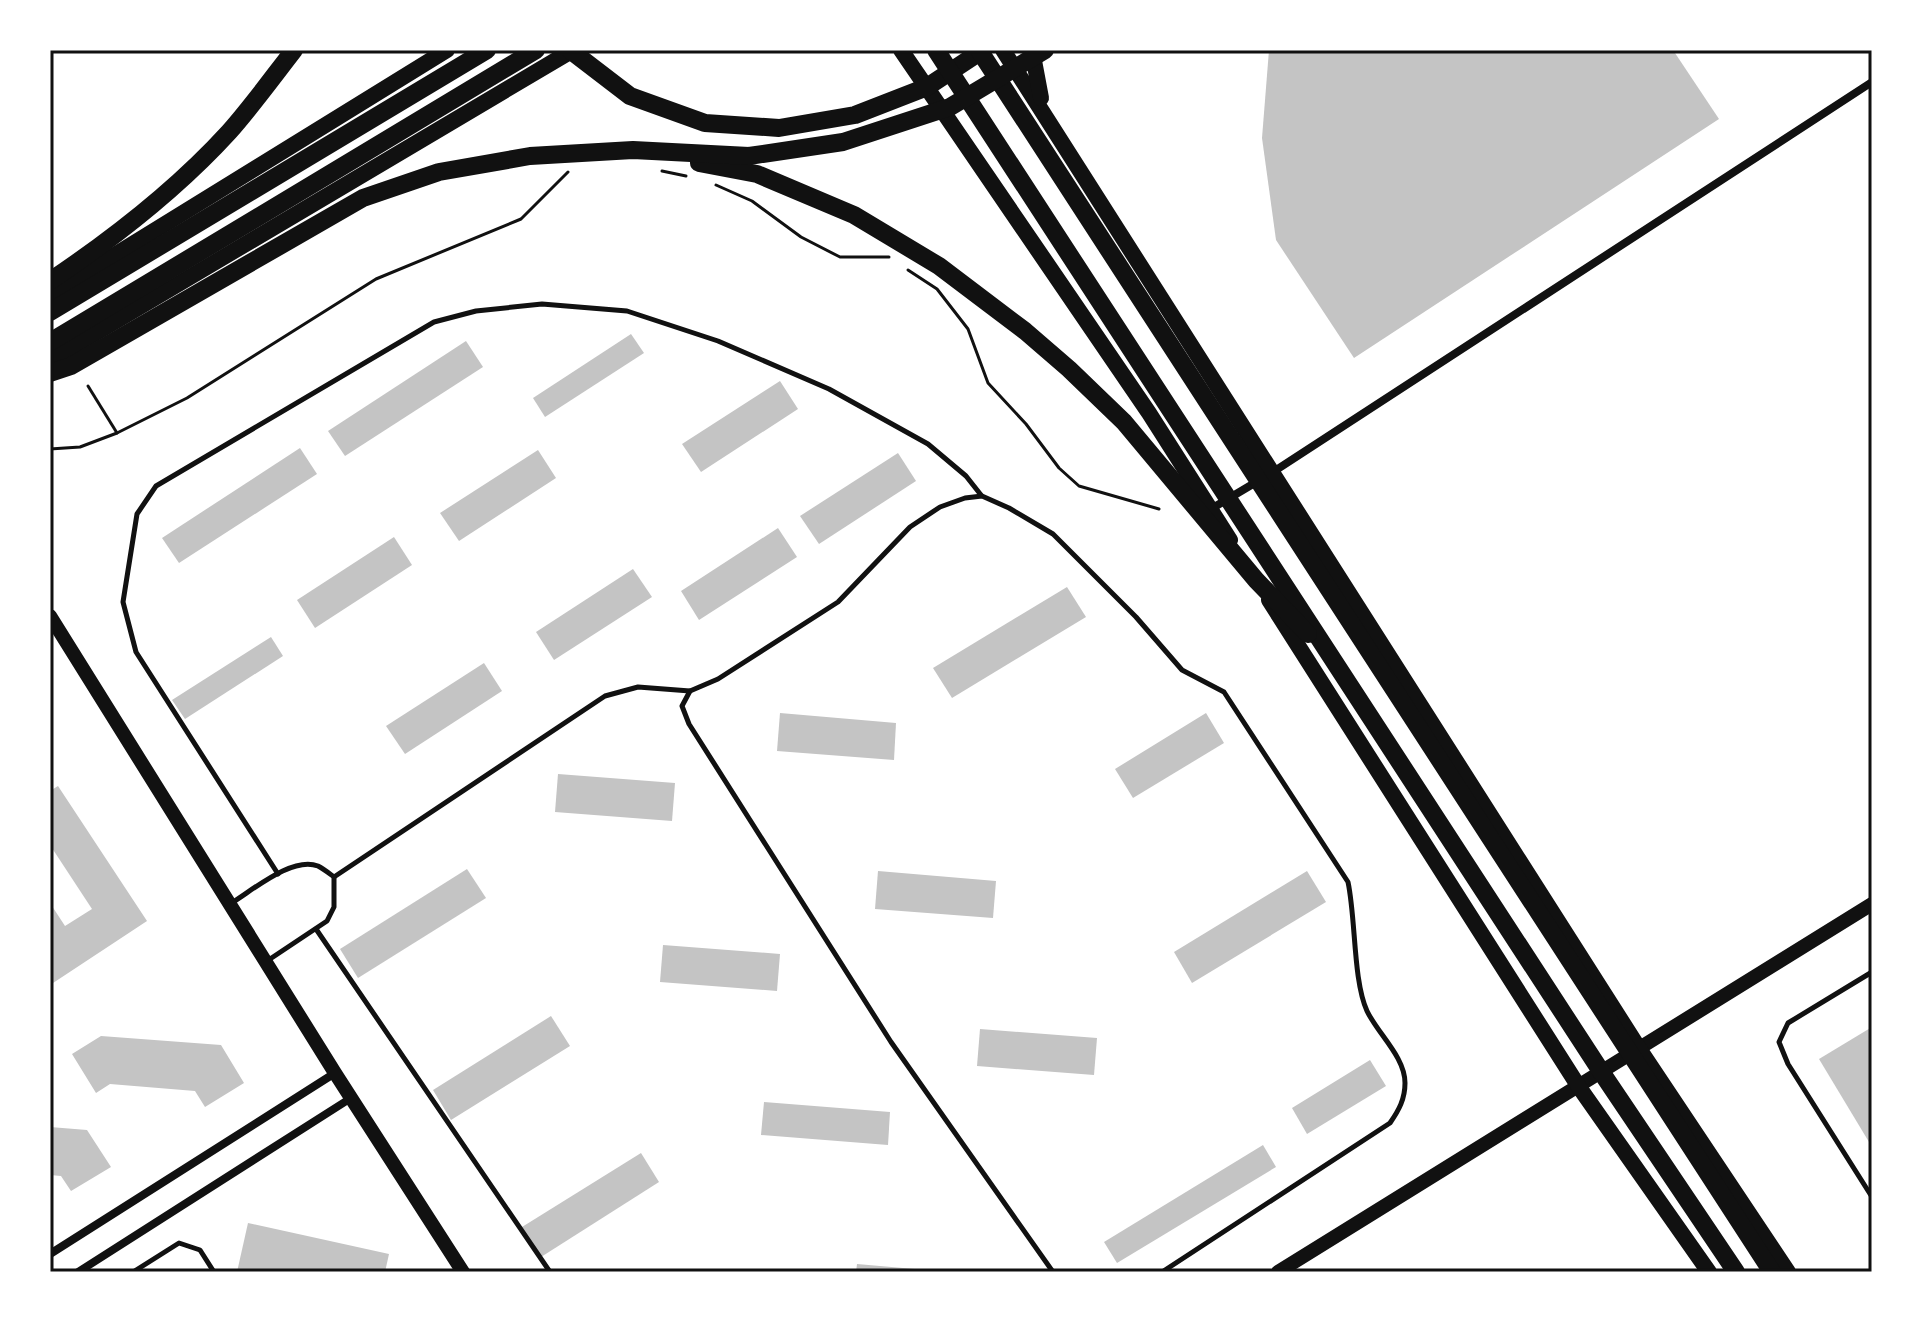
<svg xmlns="http://www.w3.org/2000/svg" width="1922" height="1322" viewBox="0 0 1922 1322" font-family="Cabin,sans-serif">
  <rect width="100%" height="100%" fill="#fff"/>
  <g fill="#c4c4c4">
    <polygon points="1269,50 1673,50 1719,119 1354,358 1276,240 1262,138"/>
    <polygon points="631,334 644,353 545,417 533,398"/>
    <polygon points="466,341 483,367 345,456 328,431"/>
    <polygon points="780,381 798,409 701,472 682,444"/>
    <polygon points="300,448 317,474 179,563 162,538"/>
    <polygon points="538,450 556,478 459,541 440,513"/>
    <polygon points="898,453 916,481 819,544 800,516"/>
    <polygon points="778,528 797,557 699,620 681,591"/>
    <polygon points="394,537 412,565 315,628 297,600"/>
    <polygon points="633,569 652,597 554,660 536,632"/>
    <polygon points="1067,587 1086,617 952,698 933,668"/>
    <polygon points="271,637 283,656 185,719 172,700"/>
    <polygon points="484,663 502,691 405,754 386,726"/>
    <polygon points="780,713 896,723 894,760 777,751"/>
    <polygon points="1206,713 1224,743 1133,798 1115,769"/>
    <polygon points="558,774 675,783 672,821 555,812"/>
    <polygon points="58,786 147,921 53,983 50,978 50,903 65,926 92,909 50,845 50,791"/>
    <polygon points="467,869 486,898 358,978 340,949"/>
    <polygon points="878,871 996,881 993,918 875,909"/>
    <polygon points="1307,871 1326,902 1192,983 1174,952"/>
    <polygon points="663,945 780,954 777,991 660,982"/>
    <polygon points="551,1016 570,1046 451,1120 433,1090"/>
    <polygon points="1872,1027 1872,1147 1819,1059"/>
    <polygon points="980,1029 1097,1038 1094,1075 977,1066"/>
    <polygon points="101,1036 221,1045 244,1083 205,1107 195,1091 110,1084 96,1093 72,1054"/>
    <polygon points="1370,1060 1386,1086 1307,1134 1292,1108"/>
    <polygon points="764,1102 890,1112 888,1145 761,1135"/>
    <polygon points="50,1127 87,1130 111,1167 71,1191 61,1176 50,1175"/>
    <polygon points="1263,1145 1276,1167 1117,1263 1104,1242"/>
    <polygon points="641,1153 659,1182 541,1257 522,1227"/>
    <polygon points="248,1223 389,1254 385,1272 237,1272"/>
    <polygon points="857,1264 926,1270 926,1272 856,1272"/>
  </g>
  <g fill="none" stroke-linecap="round" stroke-linejoin="round">
    <g stroke="#111" stroke-width="3">
      <polyline points="662,171 686,176"/>
      <polyline points="716,185 752,201 801,237 840,257 889,257"/>
      <polyline points="908,270 937,289 968,329 988,383 1026,424 1059,468 1079,486 1159,509"/>
      <polyline points="88,386 117,433"/>
      <polyline points="50,449 80,447 117,433 187,398 376,279 521,219 568,172"/>
    </g>
    <g stroke="#111" stroke-width="5">
      <polyline points="690,691 682,706 689,724 891,1042 1053,1272"/>
      <polyline points="278,874 136,652 123,602 137,514 156,486 434,322 476,311 542,304 627,311 718,341 829,389 928,444 966,476 981,495"/>
      <path d="M334,877L605,696L638,687L690,691L718,679L838,602L910,527L940,507L965,498L982,496L1009,508L1053,534L1136,617L1182,670L1224,692L1348,882C1356,920 1353,980 1367,1011C1378,1034 1405,1057 1405,1083C1405,1099 1399,1110 1390,1123L1162,1272"/>
      <path d="M233,902C254,889 293,856 318,866C324,869 330,874 334,877V907L327,921L267,961"/>
      <polyline points="316,929 550,1272"/>
      <polyline points="1872,972 1788,1023 1779,1042 1788,1064 1872,1197"/>
      <polyline points="133,1272 179,1243 200,1250 214,1272"/>
    </g>
    <g stroke="#111" stroke-width="8">
      <polyline points="1270,474 1872,82"/>
      <polyline points="1211,509 1258,481"/>
      <polyline points="50,1254 335,1073"/>
      <polyline points="78,1272 351,1098"/>
    </g>
    <g stroke="#111" stroke-width="14">
      <polyline points="50,616 335,1073 463,1272"/>
      <polyline points="1278,1272 1872,904"/>
    </g>
    <g stroke="#111" stroke-width="16">
      <polyline points="901,50 1149,413 1230,540"/>
      <polyline points="1003,50 1640,1050 1788,1272"/>
      <polyline points="1032,50 1041,98"/>
      <polyline points="50,295 447,50"/>
      <polyline points="50,360 573,50"/>
      <polyline points="1269,600 1579,1087 1709,1272"/>
    </g>
    <g stroke="#111" stroke-width="18">
      <polyline points="570,50 630,96 705,123 779,128 855,115 927,87 983,50"/>
      <polyline points="936,50 1606,1079 1736,1272"/>
      <polyline points="979,50 1772,1272"/>
      <polyline points="699,163 757,174 854,215 939,266 1025,331 1069,369 1124,422 1256,580 1308,634"/>
      <path d="M50,281C114,238 177,189 229,132C252,106 273,77 294,50"/>
      <polyline points="50,312 487,50"/>
      <polyline points="50,342 536,50"/>
      <polyline points="50,373 71,366 363,198 439,172 530,156 633,150 749,156 843,142 950,107 1045,50"/>
    </g>
  </g>
  <rect width="1922" height="1322" fill="none" stroke="#ffffff" stroke-width="104"/>
  <rect x="52" y="52" width="1818" height="1218" fill="none" stroke="#111" stroke-width="3"/>
</svg>
